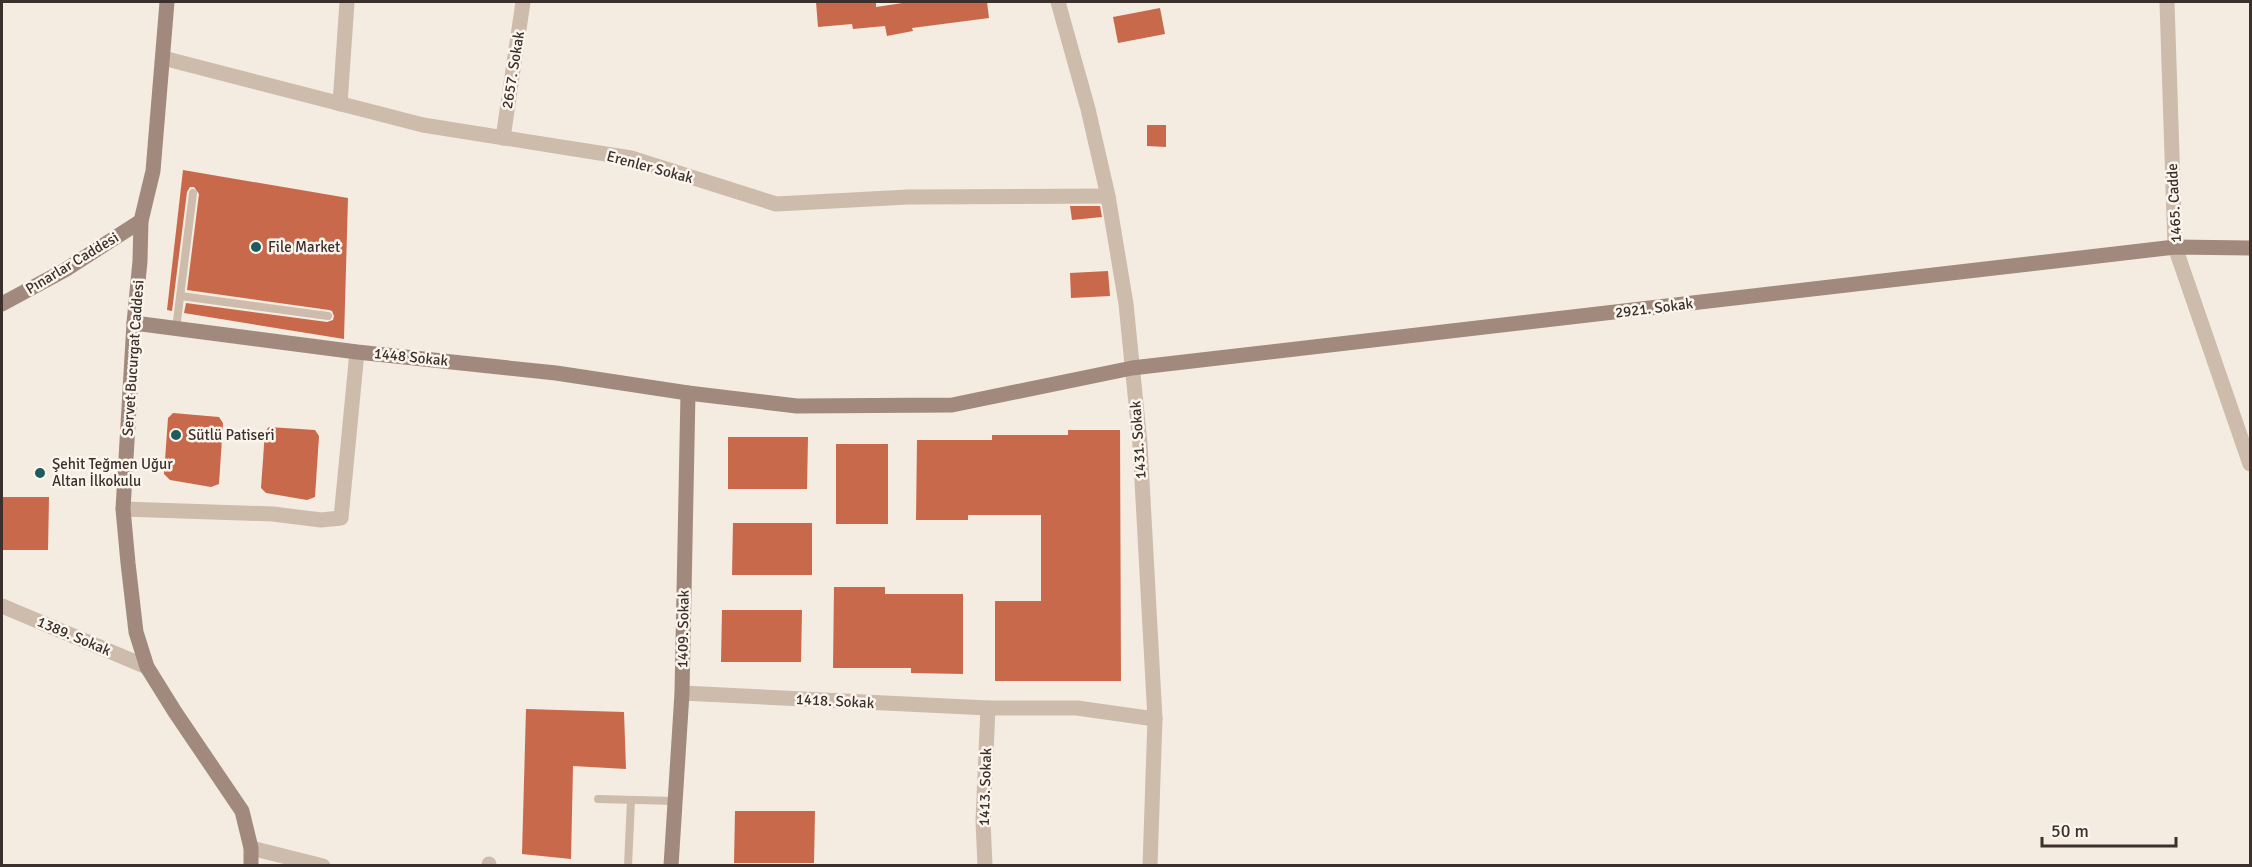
<svg xmlns="http://www.w3.org/2000/svg" width="2252" height="867" viewBox="0 0 2252 867" font-family="Signika,sans-serif">
  <rect width="100%" height="100%" fill="#f4ebe1"/>
  <g fill="#c8694b">
    <polygon points="816,2 876,2 876,7 909,2 987,2 989,18 912,28 913,31 887,36 885,26 853,29 852,24 818,27"/>
    <polygon points="1160,8 1165,34 1118,43 1113,17"/>
    <polygon points="1147,125 1166,125 1166,147 1147,146"/>
    <polygon points="183,170 348,198 344,339 184,313 186,303 327,322 333,320 334,316 332,311 329,310 187,290 199,194 194,187 190,187 187,192 172,311 167,310"/>
    <polygon points="1070,206 1100,206 1102,217 1072,220"/>
    <polygon points="1108,271 1110,296 1071,298 1070,273"/>
    <polygon points="173,413 219,417 223,423 219,484 211,487 170,480 164,474 168,418"/>
    <polygon points="269,427 315,430 319,436 315,497 307,500 266,493 261,488 265,431"/>
    <polygon points="1068,430 1120,430 1121,681 995,681 995,601 1041,601 1041,515 968,515 968,520 916,520 917,440 992,440 992,435 1068,435"/>
    <polygon points="728,437 808,437 807,489 728,489"/>
    <rect x="836" y="444" width="52" height="80"/>
    <polygon points="2,497 49,497 48,550 2,550"/>
    <polygon points="733,523 812,523 812,575 732,575"/>
    <polygon points="834,587 885,587 885,594 963,594 963,674 911,673 911,668 833,668"/>
    <polygon points="722,610 802,610 801,662 721,662"/>
    <polygon points="526,709 624,712 626,769 573,766 571,859 522,854"/>
    <polygon points="735,811 815,811 814,863 734,863"/>
  </g>
  <g fill="none" stroke-linecap="round" stroke-linejoin="round">
    <g stroke="#cdbbac" stroke-width="8">
      <polyline points="181,296 328,316"/>
      <polyline points="176,329 193,193"/>
      <polyline points="598,799 675,801"/>
      <polyline points="628,866 631,800"/>
    </g>
    <g stroke="#cdbbac" stroke-width="15">
      <polyline points="2167,2 2175,247 2250,464"/>
      <polyline points="163,58 423,125 631,158 776,204 908,197 1108,196"/>
      <polyline points="340,104 347,2"/>
      <polyline points="503,138 523,2"/>
      <polyline points="123,509 273,514 321,520 341,518 357,352"/>
      <polyline points="2,606 147,667"/>
      <polyline points="682,693 988,708 1077,708 1155,719 1140,444 1126,304 1108,196 1088,109 1058,2"/>
      <polyline points="251,848 323,866"/>
      <polyline points="489,866 489,864"/>
      <polyline points="985,866 983,821 988,708"/>
      <polyline points="1150,866 1155,719"/>
    </g>
    <g stroke="#a18a7d" stroke-width="15">
      <polyline points="167,2 153,171 141,221 140,261 134,323 123,509 128,563 136,632 147,667 175,712 242,811 251,848 251,866"/>
      <polyline points="2,304 65,270 141,221"/>
      <polyline points="134,323 357,352 556,373 688,393 797,406 952,405 1132,368 2175,247 2250,248"/>
      <polyline points="671,866 682,693 688,393"/>
    </g>
  </g>
  <g fill="#1f5a5e" stroke="#fbf5ee" stroke-width="2">
    <circle cx="256" cy="247" r="6"/>
    <circle cx="176" cy="435" r="6"/>
    <circle cx="40" cy="473" r="6"/>
  </g>
  <g text-anchor="middle" stroke-width="5" stroke-linejoin="round" paint-order="stroke">
    <g font-size="15" fill="#3b302b" stroke="#fbf5ee">
      <text transform="translate(513 70) rotate(-81)" y="5">2657. Sokak</text>
      <text transform="translate(650 167) rotate(15)" y="5">Erenler Sokak</text>
      <text transform="translate(2174 203) rotate(-93)" y="5">1465. Cadde</text>
      <text transform="translate(72 263) rotate(-31)" y="5">Pınarlar Caddesi</text>
      <text transform="translate(1654 308) rotate(-7)" y="5">2921. Sokak</text>
      <text transform="translate(411 357) rotate(6)" y="5">1448 Sokak</text>
      <text transform="translate(133 358) rotate(-86)" y="5">Servet Bucurgat Caddesi</text>
      <text transform="translate(1138 440) rotate(-94)" y="5">1431. Sokak</text>
      <text transform="translate(683 629) rotate(-89)" y="5">1409. Sokak</text>
      <text transform="translate(74 636) rotate(23)" y="5">1389. Sokak</text>
      <text transform="translate(835 701) rotate(3)" y="5">1418. Sokak</text>
      <text transform="translate(985 787) rotate(-88)" y="5">1413. Sokak</text>
    </g>
    <g font-size="15" fill="#3b302b" stroke="#fbf5ee" text-anchor="start">
      <text x="268" y="252">File Market</text>
      <text x="188" y="440">Sütlü Patiseri</text>
      <text x="52" y="469">Şehit Teğmen Uğur<tspan x="52" dy="17">Altan İlkokulu</tspan></text>
    </g>
  </g>
  <rect width="2252" height="867" fill="none" stroke="#3b302b" stroke-width="6"/>
  <path d="M2042 837v9h134v-9" fill="none" stroke="#3b302b" stroke-width="3"/>
  <text x="2051" y="837" font-size="18" fill="#3b302b" stroke="#fbf5ee" stroke-width="4.5" paint-order="stroke">50 m</text>
</svg>
